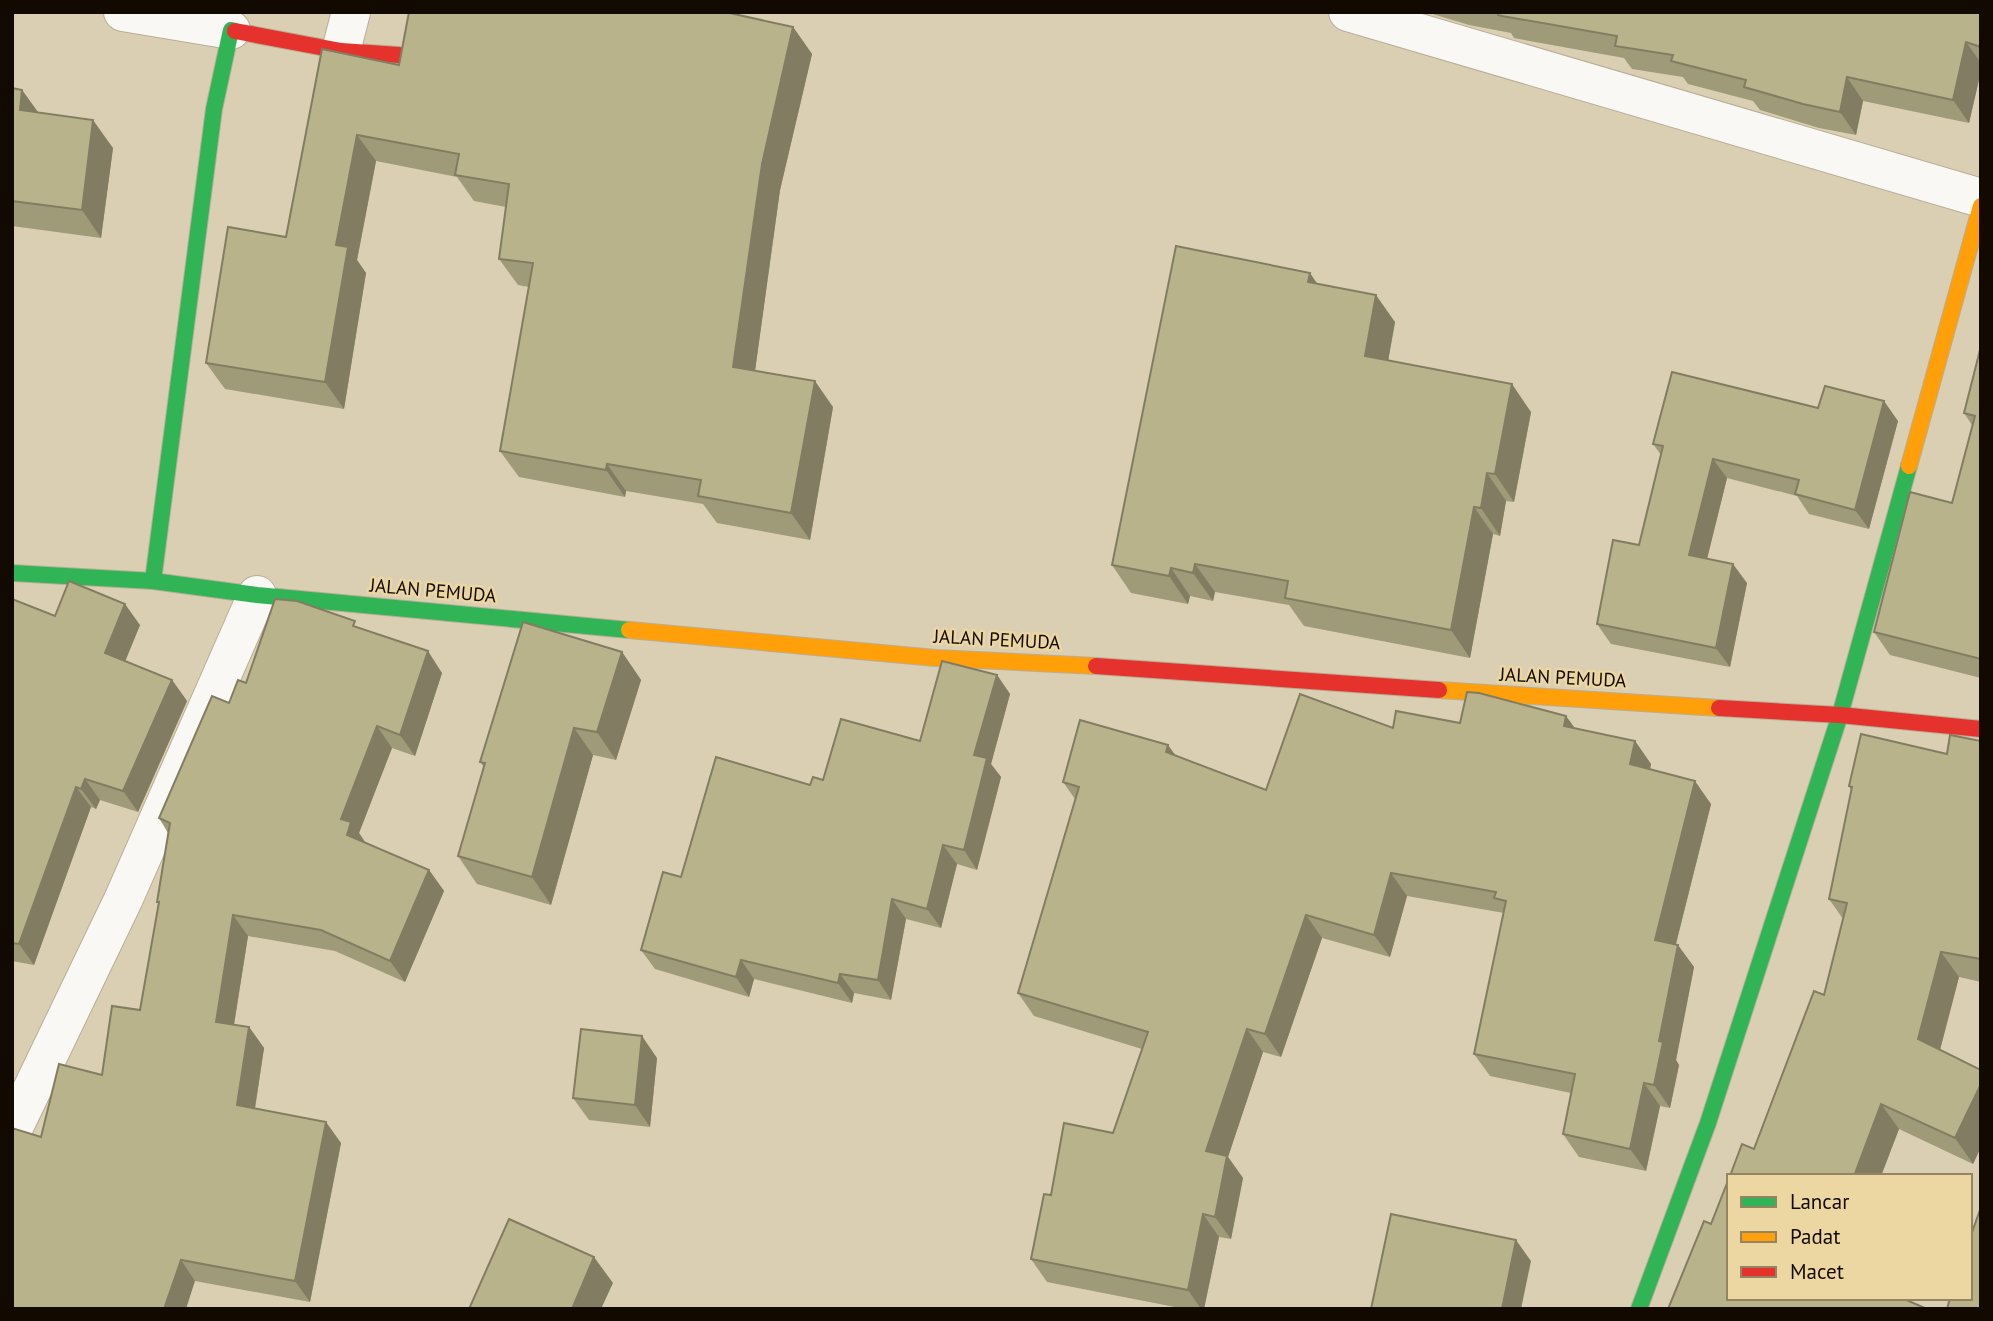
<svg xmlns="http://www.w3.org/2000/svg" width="1993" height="1321" viewBox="0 0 1993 1321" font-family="'PT Sans',sans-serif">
  <rect width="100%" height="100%" fill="#dbcfb3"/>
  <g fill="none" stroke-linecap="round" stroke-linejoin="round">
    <g stroke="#b8ae98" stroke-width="40">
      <g id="street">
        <polyline points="123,12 231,30"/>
        <polyline points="1348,12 1981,198"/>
        <polyline points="341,51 351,12"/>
        <polyline points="12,1131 124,898 257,595"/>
      </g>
    </g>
    <g stroke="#b8ae98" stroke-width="18">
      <g id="fast">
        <polyline points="12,573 153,581 257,595 629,630"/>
        <polyline points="153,581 214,109 231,30 235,31"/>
        <polyline points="1639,1309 1708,1123 1840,715 1909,466"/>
      </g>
    </g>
    <g stroke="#b8ae98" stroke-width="18">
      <g id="slow">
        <polyline points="1909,466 1981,206"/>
        <polyline points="629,630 936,658 1096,666"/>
        <polyline points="1439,690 1719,708"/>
      </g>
    </g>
    <g stroke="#b8ae98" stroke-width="18">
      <g id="jam">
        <polyline points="235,31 341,51 399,55"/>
        <polyline points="1096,666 1439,690"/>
        <polyline points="1719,708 1840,715 1981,729"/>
      </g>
    </g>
    <use href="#street" stroke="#faf8f4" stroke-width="38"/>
    <use href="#fast" stroke="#30b455" stroke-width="16"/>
    <use href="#slow" stroke="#ff9f0a" stroke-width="16"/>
    <use href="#jam" stroke="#e5322d" stroke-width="16"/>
  </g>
  <g fill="#9f9a78">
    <polygon points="409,12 731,12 731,14 793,27 812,54 780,190 755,370 833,407 810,540 717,523 703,504 626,491 625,497 519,477 500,451 529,287 518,285 499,259 506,207 474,201 457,177 376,161 357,260 366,273 344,409 225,389 206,363 286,237 399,65"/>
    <polygon points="1426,12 1981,12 1981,71 1969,123 1863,101 1856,135 1819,128 1760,110 1753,101 1688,84 1683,77 1632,69 1624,58 1519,39 1514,38 1511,33 1469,25"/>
    <polygon points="12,88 22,90 38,112 113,148 101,238 12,226"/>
    <polygon points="1317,284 1395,322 1388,361 1531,412 1514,502 1506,501 1500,536 1493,534 1470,658 1304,626 1289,605 1215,592 1213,601 1190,596 1188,604 1131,593 1112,565"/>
    <polygon points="1981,346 1981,678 1890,655 1874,632 1952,503 1972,425 1964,413"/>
    <polygon points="1818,408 1898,421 1869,529 1809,514 1797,496 1727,478 1707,559 1747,583 1730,667 1611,644 1597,624 1639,545 1661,455 1653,444"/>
    <polygon points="12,599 55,616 140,625 125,661 172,680 187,701 138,812 100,800 96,809 91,807 34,965 12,961"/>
    <polygon points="360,628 442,673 415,756 392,748 359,833 366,843 429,870 444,891 405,982 335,951 248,936 234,1025 249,1027 264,1048 255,1109 341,1143 310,1302 195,1281 41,1137 102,1075 140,1010 159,904 157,902 168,833 159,818 229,703 246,683"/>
    <polygon points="622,652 641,680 616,760 593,755 551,905 477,884 458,856 484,767 480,762"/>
    <polygon points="997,675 1010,694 991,764 1001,777 977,870 957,864 941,928 906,919 891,1000 854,993 852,1003 754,979 749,997 655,969 641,950 681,877 810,785 920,741"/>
    <polygon points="1566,716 1575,728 1635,741 1651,764 1650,770 1711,804 1676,944 1694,967 1676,1060 1679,1065 1670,1108 1660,1106 1646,1171 1579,1157 1563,1134 1571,1093 1490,1076 1474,1054 1504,913 1407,896 1390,957 1322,938 1281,1057 1263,1052 1228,1157 1243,1178 1231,1239 1219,1237 1204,1309 1185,1309 1047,1282 1031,1259 1051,1195 1113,1133 1142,1049 1034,1016 1018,993 1075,799 1063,782 1175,755 1266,790 1393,728"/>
    <polygon points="1981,741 1981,982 1959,977 1940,1050 1981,1070 1981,1147 1973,1164 1899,1129 1881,1176 1730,1176 1754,1149 1824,995 1843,919 1829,899 1851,790 1849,786 1947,754"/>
    <polygon points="657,1058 650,1127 589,1120 573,1098"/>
  </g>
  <g fill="#827d62">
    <polygon points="793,27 812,54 780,190 752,393 733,367 762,164"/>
    <polygon points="1966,42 1981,63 1981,71 1969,123 1953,100"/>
    <polygon points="1847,77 1863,101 1856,135 1840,112"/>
    <polygon points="22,90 42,118 20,110"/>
    <polygon points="93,120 113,148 101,238 82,210"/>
    <polygon points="357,135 376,161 357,260 366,273 344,409 325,382 336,245"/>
    <polygon points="1310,273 1329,301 1308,282"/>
    <polygon points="1376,295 1395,322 1384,384 1365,356"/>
    <polygon points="815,381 833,407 810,540 791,513"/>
    <polygon points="1512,384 1531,412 1514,502 1495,474"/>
    <polygon points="1884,401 1898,421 1869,529 1855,510"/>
    <polygon points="1713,459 1727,478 1703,575 1689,555"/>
    <polygon points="607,464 626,491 625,497 606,470"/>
    <polygon points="1487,473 1506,501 1500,536 1481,508"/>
    <polygon points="1474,507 1493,534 1470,658 1451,630"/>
    <polygon points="1195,564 1215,592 1213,601 1193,573"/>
    <polygon points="1733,564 1747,583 1730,667 1716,648"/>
    <polygon points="1171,568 1190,596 1188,604 1169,576"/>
    <polygon points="125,604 140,625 120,674 105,653"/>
    <polygon points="428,651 442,673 415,756 400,735"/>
    <polygon points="622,652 641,680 616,760 597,732"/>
    <polygon points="997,675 1010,694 991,764 1001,777 977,870 964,850 974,755"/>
    <polygon points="172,680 187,701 138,812 123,791"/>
    <polygon points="1566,716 1582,739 1564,726"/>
    <polygon points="377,726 392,748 359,833 366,844 347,835 341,819"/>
    <polygon points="574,728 593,755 551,905 532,877"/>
    <polygon points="1635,741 1651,764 1646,787 1630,764"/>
    <polygon points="1168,745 1184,767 1166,752"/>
    <polygon points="85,779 100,800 96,809 81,789"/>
    <polygon points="1695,781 1711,804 1671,963 1655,940"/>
    <polygon points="76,787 91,807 34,965 19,944"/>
    <polygon points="943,845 957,864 941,928 927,909"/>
    <polygon points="429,870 444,891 405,982 390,961"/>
    <polygon points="1391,873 1407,896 1390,957 1374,935"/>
    <polygon points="892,899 906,919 891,1000 878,980"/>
    <polygon points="233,915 248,936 231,1043 216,1022"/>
    <polygon points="1306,915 1322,938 1281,1057 1265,1034"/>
    <polygon points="1678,945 1694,967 1676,1060 1679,1065 1670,1108 1654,1085 1659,1041"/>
    <polygon points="1941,952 1959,977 1936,1065 1918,1039"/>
    <polygon points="741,960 754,979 749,997 736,977"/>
    <polygon points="840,974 854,993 852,1003 838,983"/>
    <polygon points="249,1027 264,1048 252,1127 237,1105"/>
    <polygon points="1247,1029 1263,1052 1228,1157 1243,1178 1231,1239 1215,1217 1206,1151"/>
    <polygon points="642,1036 657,1058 650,1127 635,1105"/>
    <polygon points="1644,1083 1660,1106 1646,1171 1630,1149"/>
    <polygon points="1981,1084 1981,1147 1973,1164 1955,1138"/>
    <polygon points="1881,1104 1899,1129 1881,1176 1854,1176"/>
    <polygon points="326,1122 341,1143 310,1302 295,1281"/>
    <polygon points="1203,1214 1219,1237 1204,1309 1201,1309 1188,1290"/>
    <polygon points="1516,1240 1531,1261 1521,1309 1502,1309"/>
    <polygon points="594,1257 613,1283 601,1309 572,1309"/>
    <polygon points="181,1260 195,1281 186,1309 164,1309"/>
  </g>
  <g fill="#b9b38c" stroke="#827d62" stroke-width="2">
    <polygon points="409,12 725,12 793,27 762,164 733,367 815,381 791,513 698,496 701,480 607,464 606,470 500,451 533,263 499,259 509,184 455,175 459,154 357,135 336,245 348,247 325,382 206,363 228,227 286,237 322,49 399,65"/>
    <polygon points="1498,12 1981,12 1981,47 1966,42 1953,100 1847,77 1840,112 1803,104 1744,87 1746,80 1671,61 1673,55 1615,46 1617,36 1502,16 1498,15"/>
    <polygon points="12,88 22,90 20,110 93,120 82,210 12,201"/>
    <polygon points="1176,246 1310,273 1308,282 1376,295 1365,356 1512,384 1495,474 1487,473 1481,508 1474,507 1451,630 1285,598 1288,581 1195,564 1193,573 1171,568 1169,576 1112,565"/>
    <polygon points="1981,346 1981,659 1874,632 1910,492 1952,503 1975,416 1964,413"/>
    <polygon points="1672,372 1818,408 1825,386 1884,401 1855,510 1795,494 1799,480 1713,459 1689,555 1733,564 1716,648 1597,624 1613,540 1639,545 1663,446 1653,444"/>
    <polygon points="69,581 125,604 105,653 172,680 123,791 85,779 81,789 76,787 19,944 12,943 12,599 55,616"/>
    <polygon points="275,599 297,601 355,621 353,626 428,651 400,735 377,726 341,819 351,822 347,835 429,870 390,961 321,930 233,915 216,1022 249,1027 237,1105 326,1122 295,1281 181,1260 164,1309 12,1309 12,1128 41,1137 59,1064 102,1075 112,1006 140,1010 159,902 157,902 170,823 159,818 212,696 229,703 238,680 246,683"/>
    <polygon points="523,622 622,652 597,732 574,728 532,877 458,856 485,763 480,762"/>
    <polygon points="942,661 997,675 974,755 987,758 964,850 943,845 927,909 892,899 878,980 840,974 838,983 741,960 736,977 641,950 663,872 681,877 716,757 810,785 813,777 823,780 841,719 920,741"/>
    <polygon points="1467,692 1479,693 1566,716 1564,726 1635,741 1630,764 1695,781 1655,940 1678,945 1659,1041 1663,1042 1654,1085 1644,1083 1630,1149 1563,1134 1575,1074 1474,1054 1506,901 1494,898 1496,892 1391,873 1374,935 1306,915 1265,1034 1247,1029 1206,1151 1227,1156 1215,1217 1203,1214 1188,1290 1031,1259 1044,1194 1051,1195 1064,1123 1113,1133 1148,1032 1018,993 1079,787 1063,782 1080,720 1168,745 1166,752 1266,790 1300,694 1393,728 1396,711 1460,723"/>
    <polygon points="1861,734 1947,754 1950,735 1981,741 1981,959 1941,952 1918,1039 1981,1070 1981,1084 1955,1138 1881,1104 1854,1176 1730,1176 1742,1144 1754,1149 1814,991 1824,995 1847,903 1829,899 1852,787 1849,786"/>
    <polygon points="581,1029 642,1036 635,1105 573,1098"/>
    <polygon points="1729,1178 1729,1298 1902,1298 1927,1309 1668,1309 1704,1221 1711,1224"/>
    <polygon points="1981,1207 1981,1309 1947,1309 1950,1298 1970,1298 1970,1238"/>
    <polygon points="1391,1214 1516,1240 1502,1309 1371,1309"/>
    <polygon points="509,1219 594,1257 572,1309 469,1309"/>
  </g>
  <g text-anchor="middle" stroke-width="5" stroke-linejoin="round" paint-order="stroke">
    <g font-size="19" fill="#120a00" stroke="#ecd6a2">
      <text transform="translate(433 590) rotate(5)" y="7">JALAN PEMUDA</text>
      <text transform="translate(997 639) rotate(3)" y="7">JALAN PEMUDA</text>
      <text transform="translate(1563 677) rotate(3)" y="7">JALAN PEMUDA</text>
    </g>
  </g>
  <rect width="1993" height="1321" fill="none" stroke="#120a00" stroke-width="28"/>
  <rect x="1727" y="1174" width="245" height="126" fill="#ecd6a2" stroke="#958461" stroke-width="2"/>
  <rect x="1741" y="1197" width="35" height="10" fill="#30b455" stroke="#958461" stroke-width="2"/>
  <text x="1790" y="1209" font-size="21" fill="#120a00">Lancar</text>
  <rect x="1741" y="1232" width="35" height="10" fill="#ff9f0a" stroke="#958461" stroke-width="2"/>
  <text x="1790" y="1244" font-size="21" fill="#120a00">Padat</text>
  <rect x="1741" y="1267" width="35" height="10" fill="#e5322d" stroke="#958461" stroke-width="2"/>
  <text x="1790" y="1279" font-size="21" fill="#120a00">Macet</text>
</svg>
